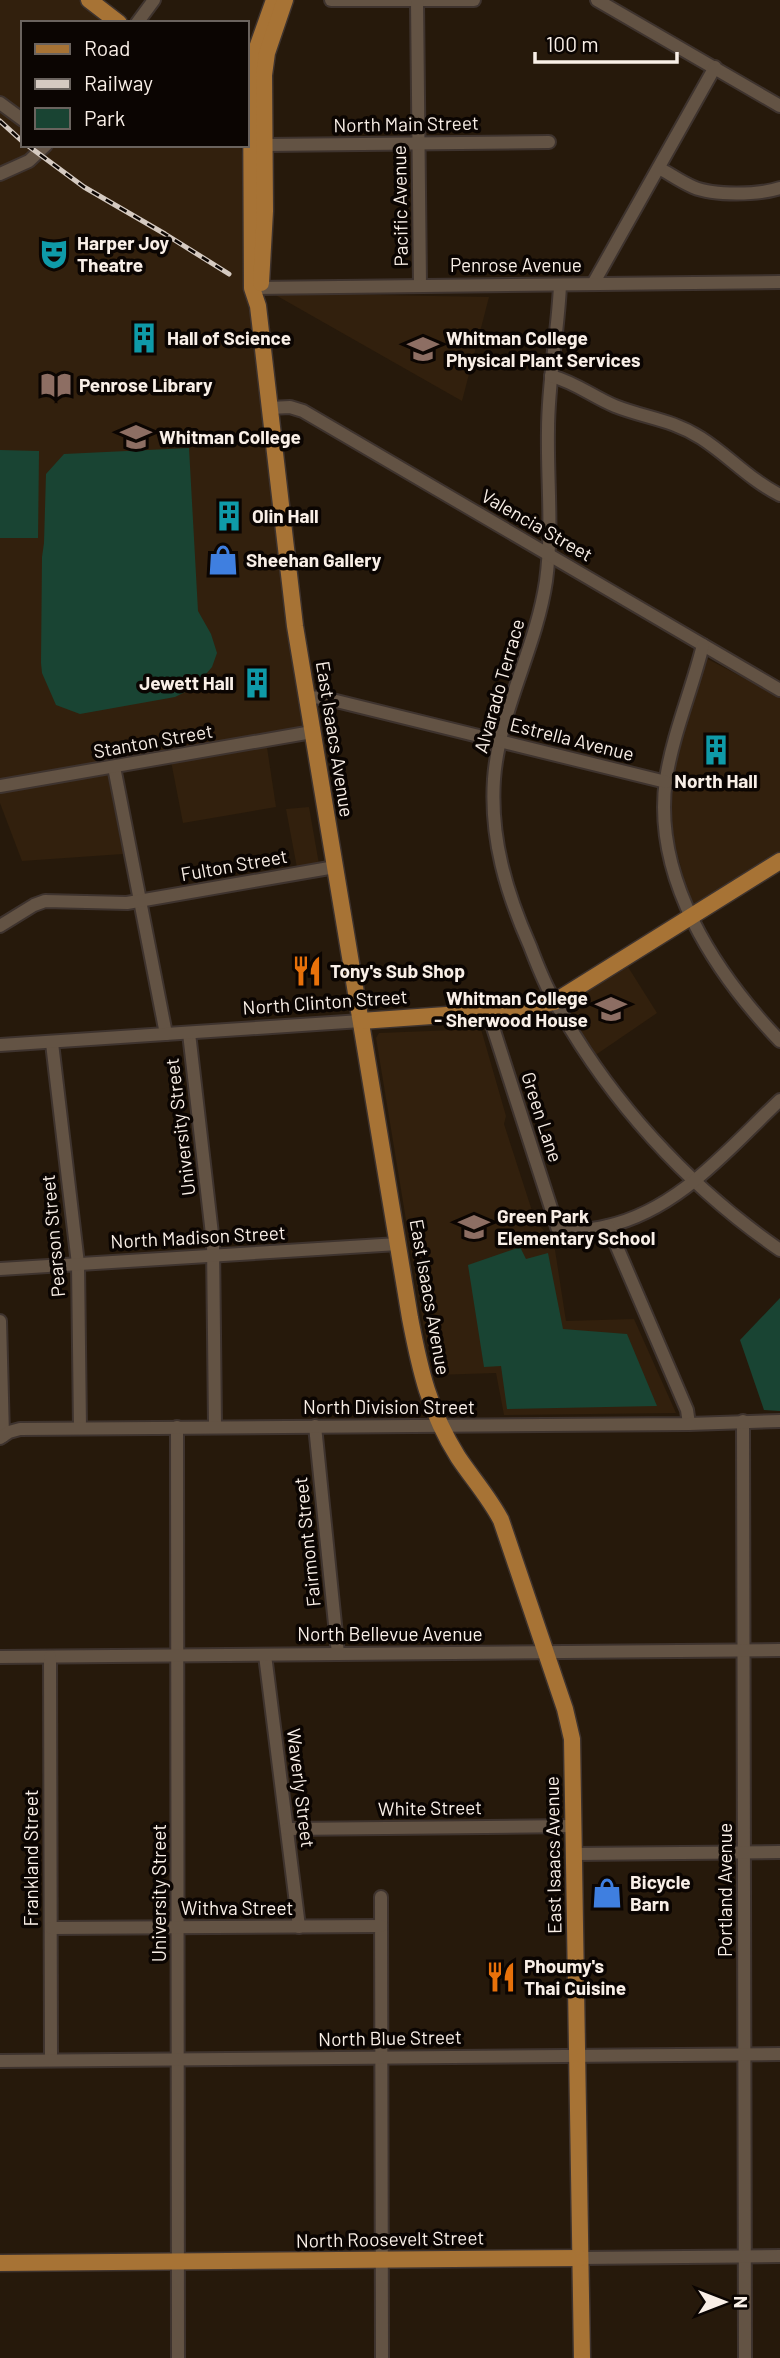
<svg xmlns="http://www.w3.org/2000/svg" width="780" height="2358" viewBox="0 0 780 2358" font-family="Barlow,sans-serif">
  <rect width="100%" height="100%" fill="#26190b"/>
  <g fill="#32200d">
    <polygon points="0,0 79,0 110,23 23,23 23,145 241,145 304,729 0,781"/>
    <polygon points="272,293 489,297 462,401"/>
    <polygon points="702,656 780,697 780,855 692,912 658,776"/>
    <polygon points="266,741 276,807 183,823 171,761"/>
    <polygon points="108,775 123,854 22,861 0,803 0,792"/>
    <polygon points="309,807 320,870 298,873 286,809"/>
    <polygon points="628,967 657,1013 594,1056 564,1006"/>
    <polygon points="481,1029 506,1116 504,1124 535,1220 546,1233 555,1250 566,1321 634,1319 676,1413 504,1415 496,1373 435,1375 424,1329 376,1038 379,1033"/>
  </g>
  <g fill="#194433">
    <polygon points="189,448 198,611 211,634 217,653 212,667 195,687 175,697 80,714 56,705 42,673 41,663 42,557 44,543 46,474 64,454"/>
    <polygon points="0,450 39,451 38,538 0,538"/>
    <polygon points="520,1247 526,1259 548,1253 563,1329 627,1334 657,1406 507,1409 501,1366 484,1367 468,1265"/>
    <polygon points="780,1298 780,1411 764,1410 740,1340"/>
  </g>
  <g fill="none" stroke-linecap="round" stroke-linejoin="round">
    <g stroke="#3e332e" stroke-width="16">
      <g id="minor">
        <polyline points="331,0 474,0"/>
        <polyline points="597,0 780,106"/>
        <polyline points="417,1 420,285"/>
        <polyline points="137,23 154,0"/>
        <polyline points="0,103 23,120"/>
        <polyline points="264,145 549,142"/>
        <path d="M659,168C670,174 681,182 693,187C714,196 759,195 780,188"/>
        <polyline points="0,174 29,161 46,145"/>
        <polyline points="593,284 715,67"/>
        <path d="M560,285C558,333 548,381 548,430C547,482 553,528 546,581C536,649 499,711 494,779C490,838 506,892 530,946C537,964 544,983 554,1000C608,1099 687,1186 780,1250"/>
        <polyline points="252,288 780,282"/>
        <path d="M551,376C575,382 593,397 615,406C645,418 671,419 701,438C729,456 750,480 780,495"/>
        <polyline points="270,408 290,407 303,411 780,690"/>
        <path d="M703,645C692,690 673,733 666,779C652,878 715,973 780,1041"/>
        <polyline points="307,697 324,698 666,782"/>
        <polyline points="114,767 166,1034"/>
        <polyline points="0,786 312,732"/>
        <polyline points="0,926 34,905 45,901 127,903 335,867"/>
        <path d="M488,1012L559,1233C575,1231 591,1230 607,1226C679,1210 729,1148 780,1100"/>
        <polyline points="189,1033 213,1243 215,1426"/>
        <polyline points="52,1043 78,1264 80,1428"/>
        <polyline points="0,1045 361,1021"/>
        <polyline points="608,1226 687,1410 689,1424"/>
        <polyline points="0,1269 398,1244"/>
        <polyline points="0,1321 3,1436"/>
        <polyline points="743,1421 745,2358"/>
        <polyline points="315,1426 338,1654"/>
        <polyline points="177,1427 178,2358"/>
        <polyline points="0,1438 9,1432 20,1429 689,1424 780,1421"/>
        <polyline points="265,1655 299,1927"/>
        <polyline points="0,1657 780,1650"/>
        <polyline points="50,1657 51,2059"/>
        <polyline points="287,1829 574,1826"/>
        <polyline points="574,1854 780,1852"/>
        <polyline points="381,1897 382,2358"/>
        <polyline points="51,1928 381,1926"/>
        <polyline points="0,2061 780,2054"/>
        <polyline points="580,2258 780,2256"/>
      </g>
    </g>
    <g stroke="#3e332e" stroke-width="19">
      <g id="major">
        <polyline points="89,0 119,23"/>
        <path d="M274,0L257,48L251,81L252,288L258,306L295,626L410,1318C420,1370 429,1411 458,1457C472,1478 489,1497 501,1520L565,1709L572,1739L582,2358"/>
        <polyline points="261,283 265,211 264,75 267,53 285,0"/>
        <polyline points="361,1021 517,1010 554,1002 780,861"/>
        <polyline points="0,2263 580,2258"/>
      </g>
    </g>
    <use href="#minor" stroke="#635344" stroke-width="12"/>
    <use href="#major" stroke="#a77335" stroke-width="16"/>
    <g stroke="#d5cac1" stroke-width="5">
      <g id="rail">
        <polyline points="0,121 23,142"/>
        <polyline points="27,145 84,187 165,234 229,274"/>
      </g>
    </g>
    <use href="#rail" stroke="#0b0502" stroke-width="2.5" stroke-dasharray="8" stroke-linecap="butt"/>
  </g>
  <defs>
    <g id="theatre-bare" transform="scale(2.415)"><path d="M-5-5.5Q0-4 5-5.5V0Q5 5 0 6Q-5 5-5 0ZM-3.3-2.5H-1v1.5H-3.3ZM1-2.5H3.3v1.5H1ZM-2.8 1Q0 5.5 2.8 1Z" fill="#0f9aa8" stroke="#0b0502" stroke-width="2.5" paint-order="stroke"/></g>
    <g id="building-bare" transform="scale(2.415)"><path d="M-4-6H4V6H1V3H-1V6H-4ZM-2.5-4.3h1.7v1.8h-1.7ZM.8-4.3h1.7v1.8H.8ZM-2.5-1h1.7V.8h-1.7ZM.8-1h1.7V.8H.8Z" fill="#0f9aa8" stroke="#0b0502" stroke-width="2.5" paint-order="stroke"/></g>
    <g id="university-bare" transform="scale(2.415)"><path d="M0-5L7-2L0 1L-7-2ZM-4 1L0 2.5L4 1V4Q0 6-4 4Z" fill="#8d6e63" stroke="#0b0502" stroke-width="2.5" paint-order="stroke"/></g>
    <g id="library-bare" transform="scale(2.415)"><path d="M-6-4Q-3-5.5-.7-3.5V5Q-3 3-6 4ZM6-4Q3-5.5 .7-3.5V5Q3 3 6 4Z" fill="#8d6e63" stroke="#0b0502" stroke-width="2.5" paint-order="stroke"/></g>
    <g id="shop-bare" transform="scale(2.415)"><path d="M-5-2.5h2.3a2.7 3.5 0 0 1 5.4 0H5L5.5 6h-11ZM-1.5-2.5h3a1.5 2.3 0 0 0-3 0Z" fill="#3f7fe0" stroke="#0b0502" stroke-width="2.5" paint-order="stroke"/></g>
    <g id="restaurant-bare" transform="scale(2.415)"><path d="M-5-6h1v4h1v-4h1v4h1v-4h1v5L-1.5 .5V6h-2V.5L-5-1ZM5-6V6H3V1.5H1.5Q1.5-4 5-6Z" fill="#e8710a" stroke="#0b0502" stroke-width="2.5" paint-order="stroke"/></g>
    <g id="school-bare" transform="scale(2.415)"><path d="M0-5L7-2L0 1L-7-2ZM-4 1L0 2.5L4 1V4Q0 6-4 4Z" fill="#8d6e63" stroke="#0b0502" stroke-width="2.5" paint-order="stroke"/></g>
  </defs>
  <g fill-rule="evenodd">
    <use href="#theatre-bare" x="54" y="254"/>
    <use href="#building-bare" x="144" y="338"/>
    <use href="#university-bare" x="423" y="349"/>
    <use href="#library-bare" x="56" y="385"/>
    <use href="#university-bare" x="136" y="437"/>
    <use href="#building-bare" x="229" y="516"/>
    <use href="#shop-bare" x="223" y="560"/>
    <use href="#building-bare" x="257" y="683"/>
    <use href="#building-bare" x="716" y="750"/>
    <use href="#restaurant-bare" x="307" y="971"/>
    <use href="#university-bare" x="611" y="1009"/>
    <use href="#school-bare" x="474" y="1227"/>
    <use href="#shop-bare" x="607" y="1893"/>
    <use href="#restaurant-bare" x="501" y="1977"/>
  </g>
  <g text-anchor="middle" stroke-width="7" stroke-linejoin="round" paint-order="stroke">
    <g font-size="19" fill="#f9efe7" stroke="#0b0502">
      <text transform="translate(406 124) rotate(-1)" y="7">North Main Street</text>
      <text transform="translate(400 206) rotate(-91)" y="7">Pacific Avenue</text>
      <text x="516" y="272">Penrose Avenue</text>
      <text transform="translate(537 525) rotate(30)" y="7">Valencia Street</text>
      <text transform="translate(499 686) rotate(-74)" y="7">Alvarado Terrace</text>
      <text transform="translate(335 739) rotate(81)" y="7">East Isaacs Avenue</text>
      <text transform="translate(572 739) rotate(14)" y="7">Estrella Avenue</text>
      <text transform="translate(153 741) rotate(-10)" y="7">Stanton Street</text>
      <text transform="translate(234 865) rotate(-10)" y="7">Fulton Street</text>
      <text transform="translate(325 1002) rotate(-4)" y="7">North Clinton Street</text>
      <text transform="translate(542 1117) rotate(72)" y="7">Green Lane</text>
      <text transform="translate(180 1127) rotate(-97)" y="7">University Street</text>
      <text transform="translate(53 1236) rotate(-95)" y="7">Pearson Street</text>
      <text transform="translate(198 1237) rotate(-3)" y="7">North Madison Street</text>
      <text transform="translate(430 1297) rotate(80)" y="7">East Isaacs Avenue</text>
      <text x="389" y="1414">North Division Street</text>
      <text transform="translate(307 1542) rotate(-96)" y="7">Fairmont Street</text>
      <text x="390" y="1641">North Bellevue Avenue</text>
      <text transform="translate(301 1788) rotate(83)" y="7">Waverly Street</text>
      <text transform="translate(430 1808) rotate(-1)" y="7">White Street</text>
      <text transform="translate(553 1855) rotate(-91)" y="7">East Isaacs Avenue</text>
      <text transform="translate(31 1858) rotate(-90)" y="7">Frankland Street</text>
      <text transform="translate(725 1890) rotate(-90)" y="7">Portland Avenue</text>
      <text transform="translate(159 1893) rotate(-90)" y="7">University Street</text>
      <text x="237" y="1915">Withva Street</text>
      <text transform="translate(390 2038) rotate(-1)" y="7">North Blue Street</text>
      <text transform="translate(390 2239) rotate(-1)" y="7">North Roosevelt Street</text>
    </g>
    <g font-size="19" font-weight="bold" fill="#f9efe7" stroke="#0b0502" text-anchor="start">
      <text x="77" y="250">Harper Joy<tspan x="77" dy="22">Theatre</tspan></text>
      <text x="167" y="345">Hall of Science</text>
      <text x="446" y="345">Whitman College<tspan x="446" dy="22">Physical Plant Services</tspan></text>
      <text x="79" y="392">Penrose Library</text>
      <text x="159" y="444">Whitman College</text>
      <text x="252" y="523">Olin Hall</text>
      <text x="246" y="567">Sheehan Gallery</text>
      <text x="234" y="690" text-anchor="end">Jewett Hall</text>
      <text x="716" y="788" text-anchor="middle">North Hall</text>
      <text x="330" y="978">Tony's Sub Shop</text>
      <text x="588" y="1005" text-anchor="end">Whitman College<tspan x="588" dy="22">- Sherwood House</tspan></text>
      <text x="497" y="1223">Green Park<tspan x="497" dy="22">Elementary School</tspan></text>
      <text x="630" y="1889">Bicycle<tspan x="630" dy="22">Barn</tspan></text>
      <text x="524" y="1973">Phoumy's<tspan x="524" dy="22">Thai Cuisine</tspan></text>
    </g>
  </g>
  <rect x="21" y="21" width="228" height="126" fill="#0b0502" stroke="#6a635e" stroke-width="2"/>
  <rect x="35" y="44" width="35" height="10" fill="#a77335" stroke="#6a635e" stroke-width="2"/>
  <text x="84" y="56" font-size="21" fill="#f9efe7">Road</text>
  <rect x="35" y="79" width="35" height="10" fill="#d5cac1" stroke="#6a635e" stroke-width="2"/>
  <text x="84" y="91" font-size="21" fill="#f9efe7">Railway</text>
  <rect x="35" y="108" width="35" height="21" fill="#194433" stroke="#6a635e" stroke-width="2"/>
  <text x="84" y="126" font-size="21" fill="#f9efe7">Park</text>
  <g transform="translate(724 2302) rotate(90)" stroke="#0b0502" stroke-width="5" paint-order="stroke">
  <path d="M0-5L12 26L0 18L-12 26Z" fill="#f9efe7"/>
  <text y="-10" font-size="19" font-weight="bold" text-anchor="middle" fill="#f9efe7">N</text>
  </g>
  <path d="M535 52v10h142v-10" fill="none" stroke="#f9efe7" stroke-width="3.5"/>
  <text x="546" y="52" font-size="21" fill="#f9efe7" stroke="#0b0502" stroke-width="5" paint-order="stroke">100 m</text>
</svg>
